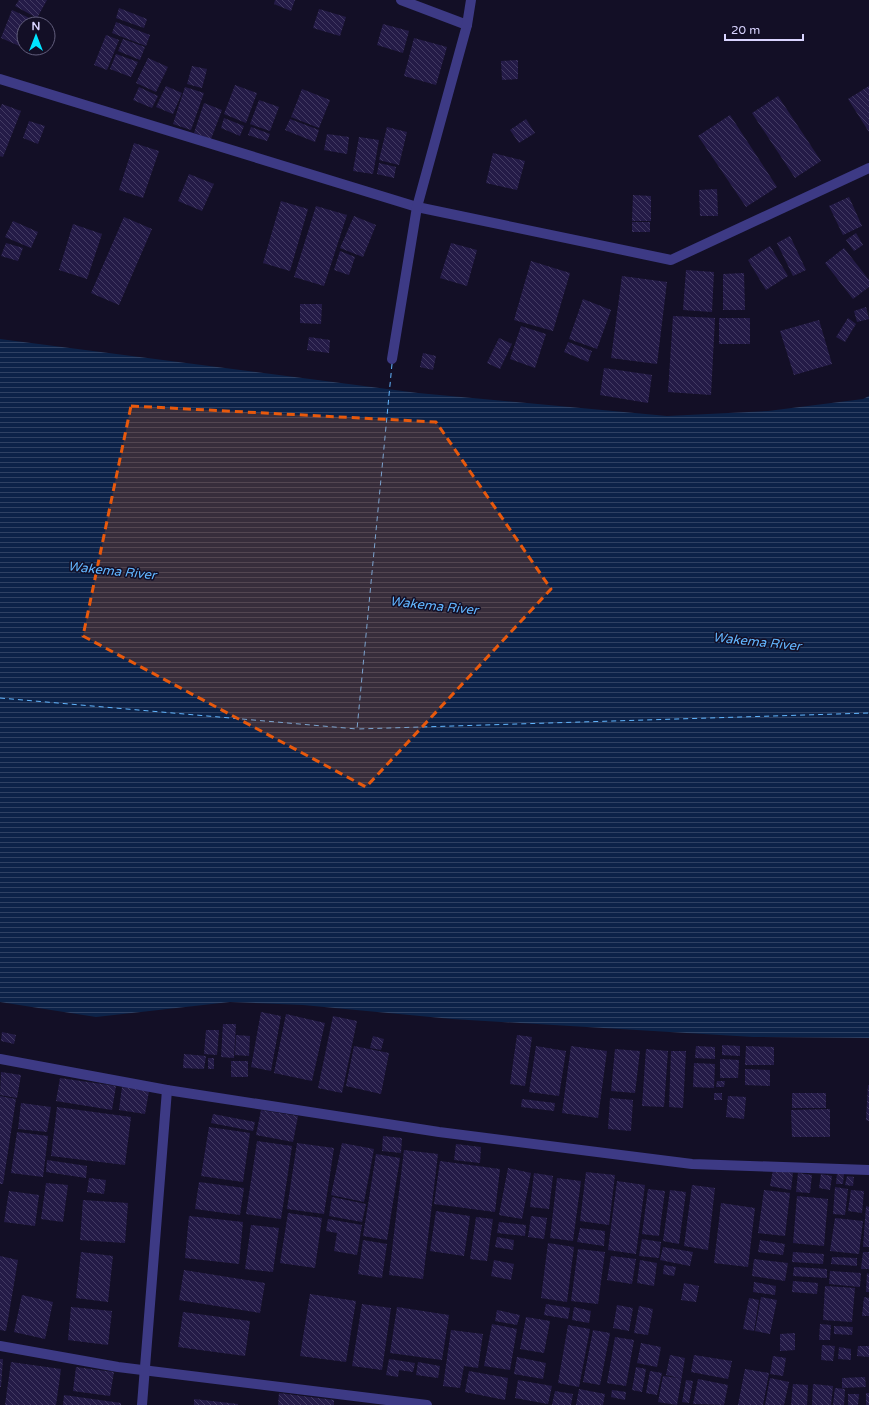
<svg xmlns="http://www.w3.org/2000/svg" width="869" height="1405" viewBox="0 0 869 1405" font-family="'Varela Round',sans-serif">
  <defs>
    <pattern id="water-rules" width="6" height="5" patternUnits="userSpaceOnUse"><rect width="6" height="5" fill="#0c2248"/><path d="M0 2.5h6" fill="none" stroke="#2f4163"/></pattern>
    <pattern id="building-back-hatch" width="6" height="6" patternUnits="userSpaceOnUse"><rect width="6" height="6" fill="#241b47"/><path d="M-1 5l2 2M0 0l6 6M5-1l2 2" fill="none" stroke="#433b63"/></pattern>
  </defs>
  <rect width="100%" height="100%" fill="#130f26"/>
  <polygon fill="url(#water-rules)" points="0,339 418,393 667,416 768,411 863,399 869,396 869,1038 753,1037 452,1019 303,1005 230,1002 96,1017 0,1002"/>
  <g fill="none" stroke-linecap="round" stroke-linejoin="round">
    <g stroke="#62b6ff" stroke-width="1" stroke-dasharray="5 4" stroke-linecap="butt">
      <polyline points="392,364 357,729 869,713"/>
      <polyline points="0,698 357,729"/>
    </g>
  </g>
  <g fill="url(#building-back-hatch)">
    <polygon points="19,0 47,0 37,18 15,6"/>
    <polygon points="275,0 295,0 291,11 274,4"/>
    <polygon points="119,8 147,19 144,28 116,18"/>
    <polygon points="319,9 346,17 340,36 313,28"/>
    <polygon points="12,10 36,21 34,24 24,24 24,48 1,38"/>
    <polygon points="116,22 150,35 146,46 112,33"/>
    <polygon points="383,24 409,31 403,53 377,45"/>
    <polygon points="106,35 119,40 107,70 94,65"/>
    <polygon points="414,38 447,47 436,85 404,76"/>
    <polygon points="123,39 145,47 140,60 118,51"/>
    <polygon points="116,54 138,62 131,77 110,69"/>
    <polygon points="148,58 168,67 156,92 136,83"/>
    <polygon points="518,60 518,79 502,80 501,61"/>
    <polygon points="192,66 207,69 202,88 187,84"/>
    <polygon points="235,85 257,93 246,123 224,114"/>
    <polygon points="166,86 182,93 173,114 156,107"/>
    <polygon points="869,86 869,132 848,99"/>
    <polygon points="139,87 158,96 152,108 133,100"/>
    <polygon points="185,87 204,93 191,130 173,124"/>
    <polygon points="302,89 330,100 319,128 291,117"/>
    <polygon points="778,96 821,161 795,178 752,113"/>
    <polygon points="259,100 279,107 270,131 250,124"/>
    <polygon points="204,103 222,110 211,139 194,133"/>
    <polygon points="2,104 21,111 3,157 0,156 0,108"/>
    <polygon points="730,115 777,187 746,207 698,136"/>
    <polygon points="224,118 244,126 240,136 221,128"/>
    <polygon points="290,119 319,130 315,142 285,130"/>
    <polygon points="526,119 535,133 519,143 510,130"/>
    <polygon points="29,121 45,126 38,144 23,138"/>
    <polygon points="251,127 270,134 267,141 248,135"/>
    <polygon points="387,127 407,132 399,165 379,160"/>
    <polygon points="327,134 349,137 347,154 324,150"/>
    <polygon points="359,137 379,140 373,174 353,171"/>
    <polygon points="134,143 159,151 143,198 119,190"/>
    <polygon points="493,153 525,161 517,190 486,183"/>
    <polygon points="379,163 396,167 394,178 377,174"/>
    <polygon points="189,174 214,184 202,211 178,201"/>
    <polygon points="717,189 718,216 700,216 699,190"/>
    <polygon points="633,195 651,196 651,221 632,221"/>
    <polygon points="849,197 862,226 843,235 829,206"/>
    <polygon points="281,201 308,209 290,271 263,263"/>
    <polygon points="316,206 347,215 324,286 294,277"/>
    <polygon points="354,216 376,225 363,257 340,248"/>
    <polygon points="124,217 152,229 119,305 91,293"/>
    <polygon points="13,221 38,232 31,248 5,237"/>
    <rect x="632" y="222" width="18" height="10"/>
    <polygon points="73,224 102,234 87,279 59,270"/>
    <polygon points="856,233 863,245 854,251 846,240"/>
    <polygon points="790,236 806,270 793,276 777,243"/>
    <polygon points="6,243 23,248 18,261 1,256"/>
    <polygon points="451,243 477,250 467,286 440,278"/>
    <polygon points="770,246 788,276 766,290 748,260"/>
    <polygon points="844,248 869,280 869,287 853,299 825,263"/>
    <polygon points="340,251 355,257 349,275 334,270"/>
    <polygon points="531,261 570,273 553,331 514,320"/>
    <polygon points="686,270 714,272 712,312 683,310"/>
    <polygon points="744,273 745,310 723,310 723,274"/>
    <polygon points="622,276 667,282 657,364 611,358"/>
    <polygon points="583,299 611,310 597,349 569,339"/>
    <polygon points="300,304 322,304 321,324 300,323"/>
    <polygon points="866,307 869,319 857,322 854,311"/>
    <polygon points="673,316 715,318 711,395 668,392"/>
    <rect x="719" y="318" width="31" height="26"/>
    <polygon points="848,318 856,324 845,342 836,337"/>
    <polygon points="819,320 832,364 794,375 780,331"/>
    <polygon points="521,326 546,334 535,368 510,359"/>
    <polygon points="309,337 330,340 329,353 307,350"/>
    <polygon points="499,338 512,344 500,369 487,363"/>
    <polygon points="568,342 592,351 588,362 564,352"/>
    <polygon points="423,353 436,356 433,370 420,367"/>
    <polygon points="604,368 652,375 648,403 600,395"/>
    <polygon points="261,1012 281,1016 271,1071 251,1067"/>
    <polygon points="286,1014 325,1023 312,1081 274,1073"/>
    <polygon points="333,1016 357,1021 342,1093 318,1088"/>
    <polygon points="223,1024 236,1024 234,1058 221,1057"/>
    <polygon points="206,1030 219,1030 217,1055 204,1054"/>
    <polygon points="2,1032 16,1035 14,1044 1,1041"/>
    <polygon points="236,1035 250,1036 249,1056 235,1055"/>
    <polygon points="517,1035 532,1037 525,1086 510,1084"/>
    <polygon points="373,1036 384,1039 381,1050 370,1048"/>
    <polygon points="722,1045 740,1046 740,1056 722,1055"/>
    <polygon points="354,1046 389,1053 381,1094 346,1086"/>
    <polygon points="536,1046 566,1051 559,1096 529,1092"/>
    <polygon points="571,1046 607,1051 598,1118 562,1113"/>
    <polygon points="696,1046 715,1047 715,1059 695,1058"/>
    <polygon points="746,1046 774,1047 774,1065 745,1065"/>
    <polygon points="615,1049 640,1051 635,1093 611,1091"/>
    <polygon points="646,1049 668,1051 664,1107 642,1106"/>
    <polygon points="671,1051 686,1051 683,1108 669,1107"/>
    <polygon points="184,1054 206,1056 204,1069 183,1068"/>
    <rect x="208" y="1058" width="6" height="11"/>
    <polygon points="720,1059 739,1060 738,1078 720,1078"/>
    <rect x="231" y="1061" width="17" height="16"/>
    <polygon points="694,1063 715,1064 714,1088 693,1087"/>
    <polygon points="745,1069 770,1070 770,1086 745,1085"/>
    <polygon points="1,1072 21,1075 17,1098 0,1095"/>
    <polygon points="60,1078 116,1086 112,1110 56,1101"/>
    <polygon points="717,1081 725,1081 724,1087 716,1087"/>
    <polygon points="868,1085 869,1085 869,1121 866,1120"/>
    <polygon points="122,1087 149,1091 145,1114 119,1110"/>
    <rect x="714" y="1093" width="8" height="7"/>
    <rect x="792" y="1093" width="34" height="15"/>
    <polygon points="0,1096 16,1099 3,1184 0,1184"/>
    <polygon points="728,1096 746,1097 744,1119 726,1117"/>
    <polygon points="610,1098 633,1100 631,1131 608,1129"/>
    <polygon points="522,1099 555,1103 554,1111 521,1107"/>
    <polygon points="21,1103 51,1107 47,1132 18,1129"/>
    <polygon points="57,1107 131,1117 125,1165 51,1156"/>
    <polygon points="830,1109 830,1137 792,1137 791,1110"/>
    <polygon points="261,1110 298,1116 293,1142 256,1135"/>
    <polygon points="213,1114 255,1122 253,1131 211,1123"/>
    <polygon points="209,1127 250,1133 243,1182 201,1176"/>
    <polygon points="17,1132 48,1136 43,1177 11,1173"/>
    <polygon points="383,1136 402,1138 401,1153 382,1151"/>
    <polygon points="257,1141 292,1146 281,1219 246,1214"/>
    <polygon points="297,1143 334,1148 324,1214 287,1209"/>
    <polygon points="342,1143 374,1149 364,1202 331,1195"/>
    <polygon points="456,1144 481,1147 480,1163 454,1160"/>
    <polygon points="404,1150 438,1154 423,1279 389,1275"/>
    <polygon points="376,1154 400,1158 387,1240 363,1236"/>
    <polygon points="47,1160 87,1166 86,1178 46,1172"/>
    <polygon points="440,1161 500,1169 495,1212 434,1204"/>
    <polygon points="508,1168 531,1173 522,1219 499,1215"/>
    <polygon points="773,1170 793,1173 791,1190 770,1186"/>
    <polygon points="586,1172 615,1175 609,1225 580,1221"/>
    <polygon points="534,1173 553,1176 549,1209 530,1207"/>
    <polygon points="798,1173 812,1175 810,1193 796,1192"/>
    <polygon points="837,1173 844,1174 843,1184 836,1184"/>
    <polygon points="821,1174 832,1176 830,1190 819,1188"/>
    <polygon points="847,1176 854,1177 853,1186 845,1185"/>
    <polygon points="89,1178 106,1180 104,1194 87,1192"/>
    <polygon points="557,1178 581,1181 573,1241 550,1238"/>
    <polygon points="617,1181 645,1185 636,1254 608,1250"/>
    <polygon points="199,1182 244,1188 240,1215 195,1209"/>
    <polygon points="46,1183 68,1185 63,1222 41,1219"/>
    <polygon points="692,1185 715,1188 708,1250 684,1246"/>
    <polygon points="835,1187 848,1189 845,1215 833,1214"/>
    <polygon points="648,1189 665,1191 659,1236 642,1234"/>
    <polygon points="670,1190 686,1192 679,1244 663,1241"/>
    <polygon points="764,1190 790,1193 785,1236 758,1233"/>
    <polygon points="851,1190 864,1191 862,1213 848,1211"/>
    <polygon points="9,1191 39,1195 35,1226 4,1222"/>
    <polygon points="797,1196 828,1199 824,1246 793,1243"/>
    <polygon points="332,1197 366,1204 362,1222 329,1216"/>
    <polygon points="83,1200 128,1203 125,1243 80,1240"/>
    <polygon points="721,1203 755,1208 748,1267 714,1263"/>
    <polygon points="866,1206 869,1207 869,1247 863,1247"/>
    <polygon points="436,1211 470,1216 464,1256 430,1251"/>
    <polygon points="288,1213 322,1218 315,1268 280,1263"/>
    <polygon points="189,1216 243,1222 239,1264 185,1258"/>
    <polygon points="531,1216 547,1218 544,1239 528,1237"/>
    <polygon points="476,1217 493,1219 487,1261 470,1259"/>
    <polygon points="835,1218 863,1221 859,1254 830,1251"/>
    <polygon points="328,1219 362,1225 357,1255 334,1251 337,1233 326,1231"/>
    <polygon points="499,1222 526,1225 525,1236 497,1233"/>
    <polygon points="251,1225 279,1228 273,1272 245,1269"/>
    <polygon points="580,1228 605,1231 604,1246 577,1242"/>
    <polygon points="497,1237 514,1240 513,1250 495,1247"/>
    <polygon points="642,1239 661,1242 659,1258 639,1256"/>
    <polygon points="363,1240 387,1244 382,1278 358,1274"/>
    <polygon points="760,1240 785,1244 783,1255 758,1252"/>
    <polygon points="548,1243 574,1247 567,1302 541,1298"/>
    <polygon points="663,1247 693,1252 690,1266 660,1260"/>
    <polygon points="578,1249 605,1252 598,1304 571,1301"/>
    <polygon points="81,1252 113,1256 108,1302 76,1298"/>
    <polygon points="793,1252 824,1254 823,1264 792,1262"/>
    <polygon points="863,1252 869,1252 869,1269 861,1269"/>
    <polygon points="0,1256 18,1260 6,1331 0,1330"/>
    <polygon points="611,1256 636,1259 632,1284 607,1280"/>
    <polygon points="832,1257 857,1258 857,1266 831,1264"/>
    <polygon points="754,1259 788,1263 785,1281 752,1276"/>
    <polygon points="494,1260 514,1264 511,1280 491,1276"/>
    <polygon points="640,1260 657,1263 654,1286 637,1283"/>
    <polygon points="664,1265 676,1267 674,1276 663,1274"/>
    <polygon points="794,1267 827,1269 827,1278 793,1276"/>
    <polygon points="184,1270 265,1283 260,1313 179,1300"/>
    <polygon points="830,1271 861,1273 860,1287 829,1284"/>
    <polygon points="867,1273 869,1274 869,1292 866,1292"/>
    <polygon points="793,1281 818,1283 817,1294 792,1292"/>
    <polygon points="754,1282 776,1286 775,1295 753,1292"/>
    <polygon points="684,1283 699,1286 696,1302 681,1300"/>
    <polygon points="825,1286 855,1288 852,1322 823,1320"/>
    <polygon points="310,1294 356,1301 346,1362 300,1356"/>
    <polygon points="22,1295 53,1302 45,1339 14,1332"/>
    <polygon points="761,1297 777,1300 770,1334 755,1331"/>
    <polygon points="864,1297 869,1298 869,1316 862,1316"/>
    <polygon points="749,1298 759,1300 754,1331 743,1329"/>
    <polygon points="362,1304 391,1308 382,1370 352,1366"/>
    <polygon points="546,1304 570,1308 568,1319 544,1315"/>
    <polygon points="617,1305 633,1308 629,1331 613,1328"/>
    <polygon points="639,1306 653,1309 648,1335 634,1333"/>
    <polygon points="71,1307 112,1311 108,1345 68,1340"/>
    <polygon points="397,1307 449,1315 442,1360 390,1353"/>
    <polygon points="574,1307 591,1311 589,1323 572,1320"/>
    <polygon points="497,1310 520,1315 517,1325 495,1321"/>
    <polygon points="183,1312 250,1321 245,1356 178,1347"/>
    <polygon points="526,1317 550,1321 544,1353 520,1349"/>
    <polygon points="492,1324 517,1329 510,1370 484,1366"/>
    <polygon points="820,1324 831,1325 830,1340 819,1340"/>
    <polygon points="568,1325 590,1329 579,1387 558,1383"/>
    <polygon points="834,1326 853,1327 852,1335 834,1334"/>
    <polygon points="451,1330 483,1334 478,1368 464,1366 460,1388 443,1386"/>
    <polygon points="593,1330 610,1333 600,1385 583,1382"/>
    <polygon points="795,1333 795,1350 780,1351 780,1334"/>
    <polygon points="615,1337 634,1340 626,1386 607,1383"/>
    <polygon points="641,1343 661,1347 657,1367 637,1363"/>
    <polygon points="822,1345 835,1346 833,1361 821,1360"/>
    <polygon points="858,1346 869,1346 869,1357 857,1356"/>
    <polygon points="839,1347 851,1349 851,1360 838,1359"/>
    <polygon points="670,1355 685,1358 677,1405 658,1402 663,1376 679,1378 666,1375"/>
    <polygon points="694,1355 732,1361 728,1379 691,1372"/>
    <polygon points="773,1356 786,1358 783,1376 770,1374"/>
    <polygon points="517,1357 546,1363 543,1379 514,1374"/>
    <polygon points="0,1359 3,1359 1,1387 0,1387"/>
    <polygon points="389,1359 415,1363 413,1372 399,1370 398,1377 386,1375"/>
    <polygon points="11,1362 61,1369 56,1405 5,1405"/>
    <polygon points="418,1362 440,1366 438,1378 416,1375"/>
    <polygon points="76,1367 114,1372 110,1396 73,1391"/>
    <polygon points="636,1367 646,1369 642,1392 632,1390"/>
    <polygon points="745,1369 769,1373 763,1405 738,1405"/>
    <polygon points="469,1371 508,1378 505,1400 465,1392"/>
    <polygon points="650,1371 662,1373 657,1395 646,1393"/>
    <polygon points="865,1377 866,1387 842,1388 842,1378"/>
    <polygon points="770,1378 789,1382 784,1405 765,1405"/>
    <polygon points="698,1379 728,1385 724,1405 693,1404"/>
    <polygon points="518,1380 552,1386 548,1404 515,1398"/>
    <polygon points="686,1380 693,1381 689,1403 682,1402"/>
    <polygon points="793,1384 808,1385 807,1405 791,1405"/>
    <polygon points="813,1384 833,1386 831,1405 812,1405"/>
    <polygon points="835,1388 845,1389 844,1405 833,1405"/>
    <polygon points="579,1389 605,1394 603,1405 576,1405"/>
    <polygon points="612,1390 626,1392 625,1400 611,1397"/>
    <polygon points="555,1391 573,1394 571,1405 552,1405"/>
    <polygon points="279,1393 334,1400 334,1405 278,1405"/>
    <rect x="866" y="1393" width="3" height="12"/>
    <polygon points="848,1394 859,1394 858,1405 848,1405"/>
    <polygon points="64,1395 121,1403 121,1405 63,1405"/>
    <polygon points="194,1399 238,1404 238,1405 194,1405"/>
  </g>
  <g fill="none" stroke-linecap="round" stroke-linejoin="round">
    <g stroke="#3d3a85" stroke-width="10">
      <polyline points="401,0 467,25"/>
      <polyline points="0,79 417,207 671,260 869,168"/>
      <polyline points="392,359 417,207 467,25 471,0"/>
      <polyline points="0,1059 167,1090 439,1132 692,1164 869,1170"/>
      <polyline points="0,1346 118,1367 427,1405"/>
      <polyline points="142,1405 167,1090"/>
    </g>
  </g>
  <path fill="#e8590c" fill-opacity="0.2" stroke="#e8590c" stroke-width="3" stroke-dasharray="8 5" stroke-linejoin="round" d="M131,406L436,422L551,589L366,787L83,636Z"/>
  <g text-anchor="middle" stroke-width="3" stroke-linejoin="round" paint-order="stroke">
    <g font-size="13" font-style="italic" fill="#62b6ff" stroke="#130f26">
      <text transform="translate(112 570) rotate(6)" y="5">Wakema River</text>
      <text transform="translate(434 605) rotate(6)" y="5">Wakema River</text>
      <text transform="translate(757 641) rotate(6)" y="5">Wakema River</text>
    </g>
  </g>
  <g transform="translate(36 36)"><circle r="19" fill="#130f26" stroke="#625e7d"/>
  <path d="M0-3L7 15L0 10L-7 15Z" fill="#00e5ff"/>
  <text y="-6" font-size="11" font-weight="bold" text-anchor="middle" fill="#d9d4ff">N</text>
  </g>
  <path d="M725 34v6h78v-6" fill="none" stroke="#d9d4ff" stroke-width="2"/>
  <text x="731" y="34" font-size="12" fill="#d9d4ff" stroke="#130f26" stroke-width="3" paint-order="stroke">20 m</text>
</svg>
